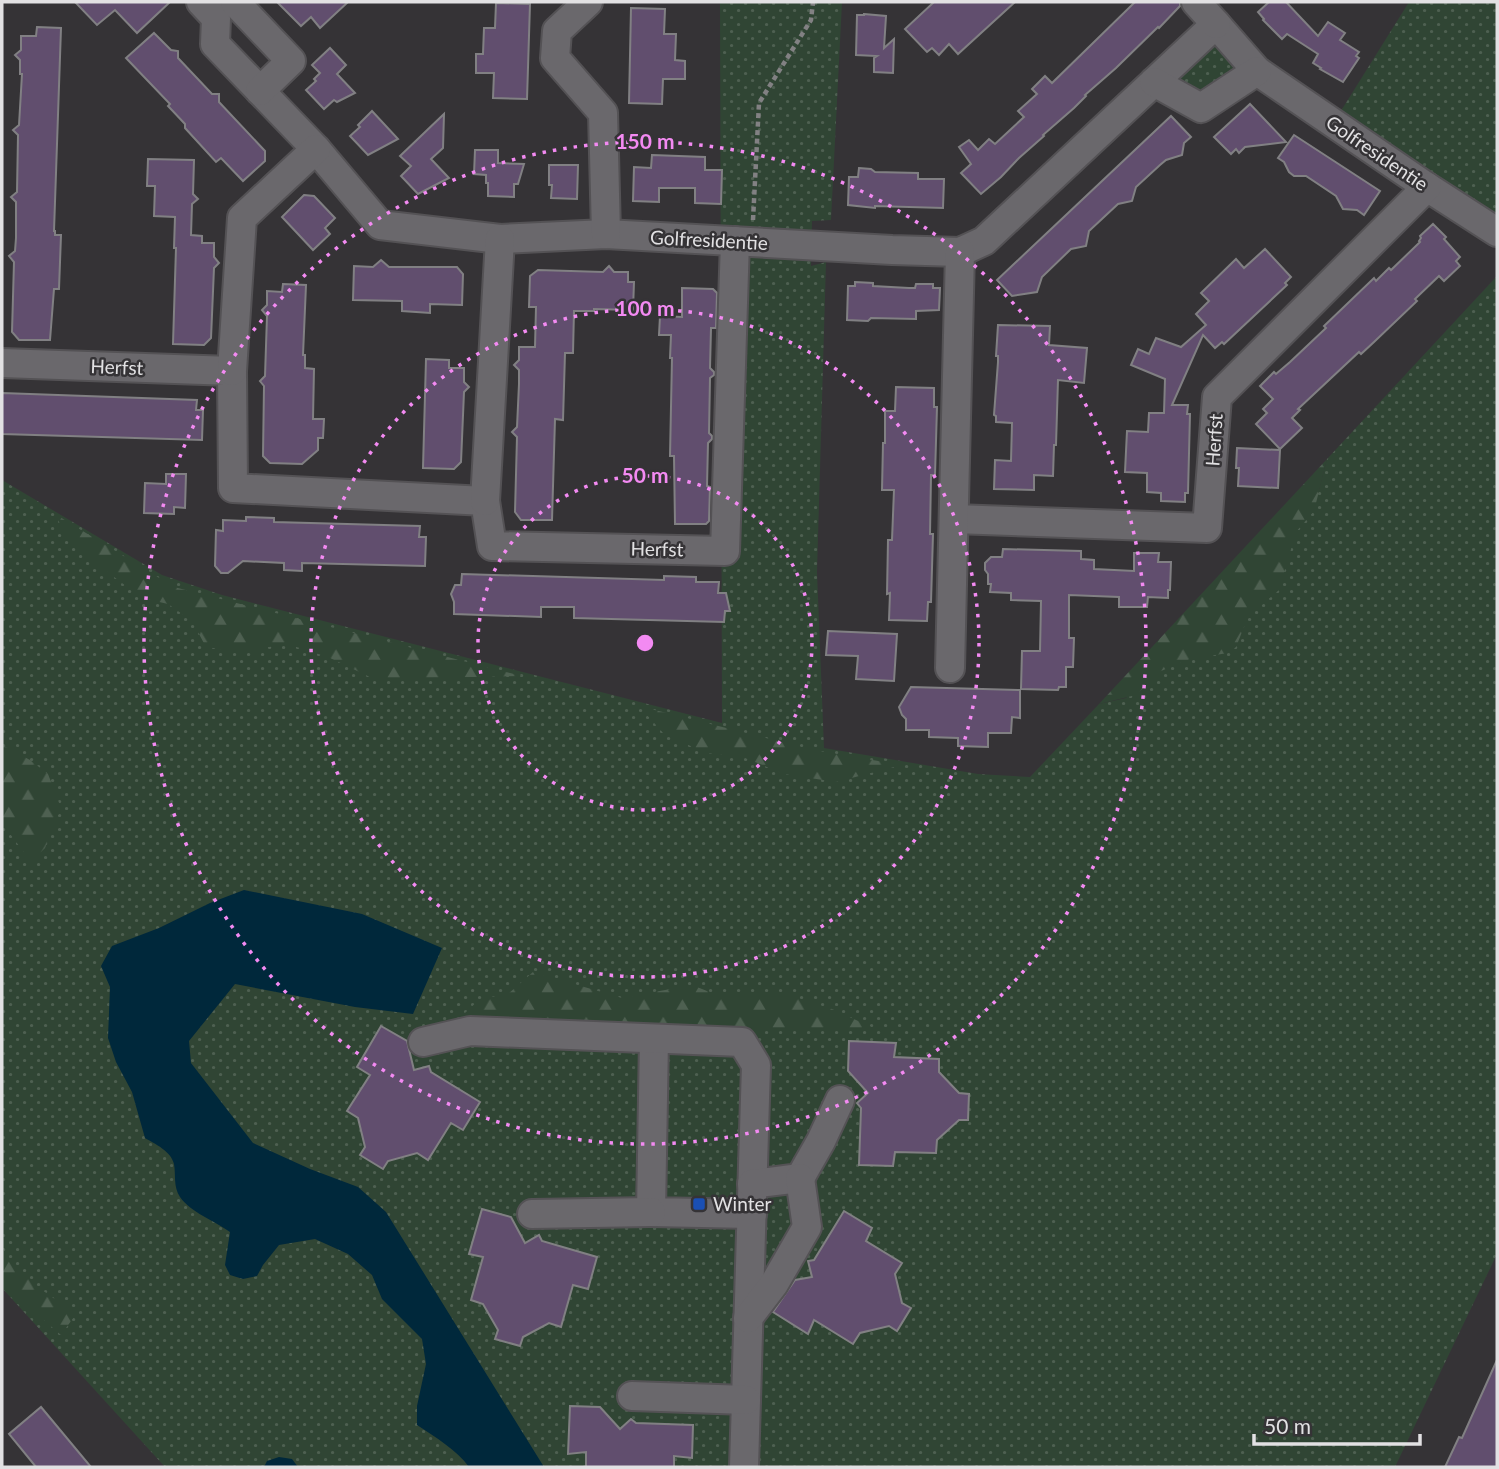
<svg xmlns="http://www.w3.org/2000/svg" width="1499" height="1469" viewBox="0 0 1499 1469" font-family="Lato,sans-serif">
  <defs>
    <pattern id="green-dots" width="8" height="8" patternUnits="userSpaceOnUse" patternTransform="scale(1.75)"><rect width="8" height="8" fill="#304534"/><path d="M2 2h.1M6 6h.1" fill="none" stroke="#4e6051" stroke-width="1.8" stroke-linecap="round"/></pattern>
    <pattern id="forest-firs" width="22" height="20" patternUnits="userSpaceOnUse" patternTransform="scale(1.75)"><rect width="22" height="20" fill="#304534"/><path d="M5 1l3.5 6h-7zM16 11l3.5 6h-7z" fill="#4e6051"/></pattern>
  </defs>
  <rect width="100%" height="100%" fill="#353336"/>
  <g fill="url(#green-dots)">
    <polygon points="720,2 842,2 831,220 812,221 811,266 826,262 817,572 824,748 978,774 1030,777 1099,704 1126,698 1319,490 1327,459 1497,276 1497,1254 1395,1467 165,1467 2,1288 2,480 162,575 222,595 722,723"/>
    <polygon points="1409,2 1497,2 1497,220 1339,114"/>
    <path d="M1221,47L1244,68C1221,84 1211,97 1182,84L1179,71L1203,48Z"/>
  </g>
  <g fill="url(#forest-firs)">
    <polygon points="1327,459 1314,511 1296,532 1279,590 1248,617 1236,647 1228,653 1190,659 1161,671 1136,695 1099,704"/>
    <polygon points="55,514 174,587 522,676 374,679 328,657 287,644 240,652 206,647 192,621 168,604 142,598 70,544"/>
    <polygon points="639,706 813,750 902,765 836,782 784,774 743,757 706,753 664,734"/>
    <polygon points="2,745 30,760 48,774 61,808 45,848 31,862 2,823"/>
    <polygon points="533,972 622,998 692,985 717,995 783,994 832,1009 880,1031 451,1026 480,999 508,994"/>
    <polygon points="2,1247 10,1262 35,1285 76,1314 61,1335 2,1284"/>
  </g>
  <g fill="#00283b">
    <path d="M244,890L362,914L442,948L413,1014L355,1007L235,984L189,1041L191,1063L253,1143L310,1169L358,1187L386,1212L544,1467H469C457,1450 435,1437 417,1425V1406L426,1364L422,1339L382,1299L372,1275L348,1254L315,1239L279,1245L263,1265L257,1276L243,1279L230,1275L225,1265L230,1232C215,1221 190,1212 180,1197C173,1186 176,1175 174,1164C171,1151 155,1144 145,1138L132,1092L116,1062L108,1038L110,987L101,966L112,946L159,928L210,903Z"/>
    <polygon points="279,1457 292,1459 298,1467 264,1467 267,1461"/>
  </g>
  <g fill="#614e6e" stroke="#818083" stroke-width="2">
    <polygon points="75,2 170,2 137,33 115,10 97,25"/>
    <polygon points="277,2 348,2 320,28 311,17 301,26"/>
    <polygon points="934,2 1015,2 958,54 949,44 939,55 932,48 927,52 905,29"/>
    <polygon points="1135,2 1180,2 1180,6 1159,28 1158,27 1116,68 1085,95 1086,96 1074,108 1043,135 1044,136 1019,158 1001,177 981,194 961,173 971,164 959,147 969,140 978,150 989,139 995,144 1024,117 1018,111 1037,94 1032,89 1045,76 1052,83"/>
    <polygon points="1269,2 1286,2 1318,36 1328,22 1345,33 1340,40 1359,52 1356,56 1359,58 1343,82 1320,69 1321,68 1313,63 1318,54 1287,34 1282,39 1263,20 1264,19 1258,12"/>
    <polygon points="496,3 530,4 527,99 493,98 494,73 476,73 476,54 483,54 484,28 495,28"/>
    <polygon points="631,8 665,9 664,34 676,34 675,60 685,61 685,79 663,79 662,104 629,103"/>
    <polygon points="864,14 886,16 884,48 894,39 893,73 874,72 874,58 877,56 856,55 857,15 864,15"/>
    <polygon points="37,27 61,28 54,231 55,231 55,235 61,235 59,289 54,289 50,340 19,340 12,332 14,262 9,256 15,251 16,238 16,202 11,197 17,192 18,135 13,130 19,125 22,74 20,74 20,60 15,55 21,50 21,36 36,36"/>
    <polygon points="154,33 171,50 178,51 178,58 212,94 219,94 219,102 265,151 265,161 243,181 221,158 216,162 185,128 185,124 168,106 170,104 126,58"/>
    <polygon points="330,48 346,65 337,74 355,93 337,102 334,100 324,109 306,90 316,81 314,79 320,73 312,65"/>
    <polygon points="1250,104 1286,142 1245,147 1239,153 1236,149 1231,154 1214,137"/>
    <polygon points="372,111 398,139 368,155 350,136 360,127 358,125"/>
    <polygon points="444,114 443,148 431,159 449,178 418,194 401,176 411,166 400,156"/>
    <polygon points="1171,116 1191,137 1184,143 1182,155 1166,160 1160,165 1136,187 1132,201 1118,204 1089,231 1086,246 1071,249 1042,277 1037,292 1012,296 997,280"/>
    <polygon points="1294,135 1380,191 1364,215 1357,210 1343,209 1336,196 1306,176 1294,176 1289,172 1284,162 1278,158"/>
    <polygon points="475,150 498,150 498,163 524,164 518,184 514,184 514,197 488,196 488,183 486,183 486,175 474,174"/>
    <polygon points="652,155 705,157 705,170 722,170 721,204 695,203 695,188 659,188 659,202 633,201 634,167 651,168"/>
    <polygon points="148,159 194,160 193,194 198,199 192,204 191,235 202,236 202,243 214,243 214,257 219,263 214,268 211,338 204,345 173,344 176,248 174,248 175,217 154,216 155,186 147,186"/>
    <polygon points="549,165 578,165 577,199 551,198 552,185 549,185"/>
    <polygon points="859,168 871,169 875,172 918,173 918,179 944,179 943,208 875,206 875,208 848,205 849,177 858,177"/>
    <polygon points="304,195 314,196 335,218 325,228 330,234 313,250 282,217"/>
    <polygon points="1433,224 1446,237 1444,239 1460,257 1456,261 1460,266 1444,281 1439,276 1415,299 1417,301 1374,342 1361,354 1359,352 1298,409 1300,410 1292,418 1302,428 1280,449 1256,424 1267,413 1263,409 1273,399 1260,386 1274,372 1276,374 1290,362 1326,328 1324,326 1374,278 1376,281 1389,268 1391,270 1420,242 1419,241 1421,238 1420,236"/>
    <polygon points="1265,249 1291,277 1285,283 1287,285 1224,344 1222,342 1215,348 1203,335 1172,405 1188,405 1187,414 1190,414 1188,493 1185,493 1185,502 1161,501 1161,493 1147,492 1147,473 1125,472 1127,431 1148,432 1149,413 1164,413 1165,379 1131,365 1138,349 1149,354 1156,338 1181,347 1206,325 1196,314 1209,301 1201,293 1236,259 1244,268"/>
    <polygon points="381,260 389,267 457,267 463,274 462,305 430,304 430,313 402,311 402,301 353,300 354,266 373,267"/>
    <polygon points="609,266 614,272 628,272 628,282 634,282 633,310 594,309 594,311 574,311 573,353 565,353 563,420 555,419 552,520 521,520 515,512 517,437 512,432 517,427 519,384 519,370 514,365 519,360 519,347 535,347 536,307 529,307 530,276 538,270 603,272"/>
    <polygon points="855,282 873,283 873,286 909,288 915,288 916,284 933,284 933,288 940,288 939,310 916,311 916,319 871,318 868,321 847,320 848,286 855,286"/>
    <polygon points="283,284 306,285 303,355 305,355 305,368 314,369 313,419 324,419 323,438 318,438 318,450 302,464 270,463 263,456 264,386 260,381 265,376 267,316 262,310 267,305 267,291 282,292"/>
    <polygon points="682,288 713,289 717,293 716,328 711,328 710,368 714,372 714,375 710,378 709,433 712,436 712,439 708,443 707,486 710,487 709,521 706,524 675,524 674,456 670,456 672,358 670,358 671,335 659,335 660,316 682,317"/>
    <polygon points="998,325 1050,326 1049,345 1087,348 1084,383 1058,380 1056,445 1054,445 1053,476 1034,475 1034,490 994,489 995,460 1011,461 1012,423 996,422 996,416 994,415 998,362 998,356 996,356"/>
    <polygon points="426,359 449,360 449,368 464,368 464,382 469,387 464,392 461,462 454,469 423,468"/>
    <polygon points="896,387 934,388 934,407 937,407 935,475 931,475 930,534 933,534 931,602 928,602 927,621 889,620 890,593 887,594 888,540 892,540 894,490 882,490 883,443 885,443 885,411 895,411"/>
    <polygon points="2,393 197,400 196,410 203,410 202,440 2,434"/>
    <polygon points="1237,448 1280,450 1278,488 1238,486 1239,468 1236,468"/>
    <polygon points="166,474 186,474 185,508 174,507 174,514 144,513 145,483 166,484"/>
    <polygon points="246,517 274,518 274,522 420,526 419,537 426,537 425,566 302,563 302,571 284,570 284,563 243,561 228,573 221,573 215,566 216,530 223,531 223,520 246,521"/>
    <polygon points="1003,549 1081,551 1081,559 1094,560 1094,569 1134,571 1134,553 1159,553 1158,562 1171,562 1170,590 1168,590 1168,598 1148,597 1147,607 1119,607 1119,597 1069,595 1069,638 1074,638 1073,667 1066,667 1066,687 1059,687 1058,690 1021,689 1022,651 1040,651 1041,601 1011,600 1011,593 990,592 991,584 988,584 988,574 985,570 985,563 991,557 1002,557"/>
    <polygon points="462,574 664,580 664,576 696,577 696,582 719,582 718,593 726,593 730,611 725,611 724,622 574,618 574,607 541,607 541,617 454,614 454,602 451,594 455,585 461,585"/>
    <polygon points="828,631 897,634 894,681 856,679 858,656 826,655"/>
    <polygon points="911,687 1020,690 1020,718 1012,717 1011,733 988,733 988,747 958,746 958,738 929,737 929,730 906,730 906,719 902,715 899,707"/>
    <polygon points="381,1026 407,1041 414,1070 429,1066 431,1072 480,1102 463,1130 451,1123 428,1160 417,1153 388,1161 383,1169 360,1155 365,1147 358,1118 347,1111 370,1075 357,1067"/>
    <polygon points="849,1041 896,1043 894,1057 939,1059 939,1072 959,1093 969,1094 968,1120 959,1120 937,1140 936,1153 895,1152 893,1166 859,1165 861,1108 857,1103 868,1093 848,1071"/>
    <polygon points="482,1209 511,1217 525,1243 539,1235 542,1241 597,1257 588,1289 573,1285 561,1327 549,1323 523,1337 520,1346 495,1339 498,1330 483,1304 471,1300 483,1257 469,1254"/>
    <polygon points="844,1211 872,1228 866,1241 902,1263 895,1274 902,1303 911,1308 897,1331 889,1326 860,1333 853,1344 814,1320 808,1334 773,1312 795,1280 812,1277 808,1261 814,1260"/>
    <polygon points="1497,1360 1497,1467 1445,1467 1459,1437 1462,1438"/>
    <polygon points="570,1406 600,1407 620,1429 631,1419 636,1423 693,1425 692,1458 674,1456 674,1467 586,1467 586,1452 568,1454"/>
    <polygon points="41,1407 91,1467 36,1467 9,1434"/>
  </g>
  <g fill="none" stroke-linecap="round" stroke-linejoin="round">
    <g stroke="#545255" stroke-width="32">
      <g id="minor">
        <polyline points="201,2 216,18 215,44 316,149 380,225 500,239 606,234 892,250 960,252 984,241 1216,24 1257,71 1427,187 1497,232"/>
        <polyline points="235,2 291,61 260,91"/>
        <polyline points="588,2 557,31 555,58 603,113 606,234"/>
        <polyline points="1196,2 1216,24"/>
        <polyline points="1154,82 1201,108 1257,71"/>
        <polyline points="2,363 232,371 233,488 485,501 492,546 725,551 735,241"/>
        <polyline points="232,371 242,218 316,149"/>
        <polyline points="485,501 500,239"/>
        <polyline points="954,519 1207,528 1217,397 1427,187"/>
        <polyline points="950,668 960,252"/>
        <polyline points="654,1039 651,1212 752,1214"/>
        <polyline points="423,1042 470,1031 742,1042 756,1065 744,1467"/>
        <polyline points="752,1184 800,1178 821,1141 840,1100"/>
        <polyline points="532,1214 651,1212"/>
        <polyline points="748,1318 774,1284 807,1227 800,1178"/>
        <polyline points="632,1396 746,1400"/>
      </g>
    </g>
    <polyline stroke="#828183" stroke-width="4.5" stroke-dasharray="5 3.5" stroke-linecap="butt" points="753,220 759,103 811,20 813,2"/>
    <use href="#minor" stroke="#6a686c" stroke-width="28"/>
  </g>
  <g fill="none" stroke="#f38af2" stroke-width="3.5" stroke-dasharray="3.5 7">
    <circle cx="645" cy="643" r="167"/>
    <circle cx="645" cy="643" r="334"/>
    <circle cx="645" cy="643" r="501"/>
  </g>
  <rect fill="#1a4fb4" stroke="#353336" stroke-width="2.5" x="692" y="1197" width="14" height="14" rx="3.5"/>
  <g text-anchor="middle" stroke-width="5" stroke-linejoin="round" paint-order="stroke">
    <g font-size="19" fill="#e2e1e3" stroke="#353336">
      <text transform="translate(1377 153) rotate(34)" y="7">Golfresidentie</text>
      <text transform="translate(709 240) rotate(3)" y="7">Golfresidentie</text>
      <text transform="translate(117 367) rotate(2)" y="7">Herfst</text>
      <text transform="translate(1214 440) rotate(-86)" y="7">Herfst</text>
      <text transform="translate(657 549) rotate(1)" y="7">Herfst</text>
    </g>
    <g font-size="19" fill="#e2e1e3" stroke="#353336" text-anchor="start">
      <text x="713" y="1211">Winter</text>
    </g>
  </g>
  <circle cx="645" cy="643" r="10" fill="#f38af2" stroke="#353336" stroke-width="3.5"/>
  <g font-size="21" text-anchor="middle" font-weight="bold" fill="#f38af2" stroke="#353336" stroke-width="5" stroke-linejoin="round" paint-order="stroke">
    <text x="645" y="149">150 m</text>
    <text x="645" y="316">100 m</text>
    <text x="645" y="483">50 m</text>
  </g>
  <rect width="1499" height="1469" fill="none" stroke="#e2e1e3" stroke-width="7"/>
  <path d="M1254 1434v10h166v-10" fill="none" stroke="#e2e1e3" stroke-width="3.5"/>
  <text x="1264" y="1434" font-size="21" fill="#e2e1e3" stroke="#353336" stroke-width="5" paint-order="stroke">50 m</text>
</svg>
